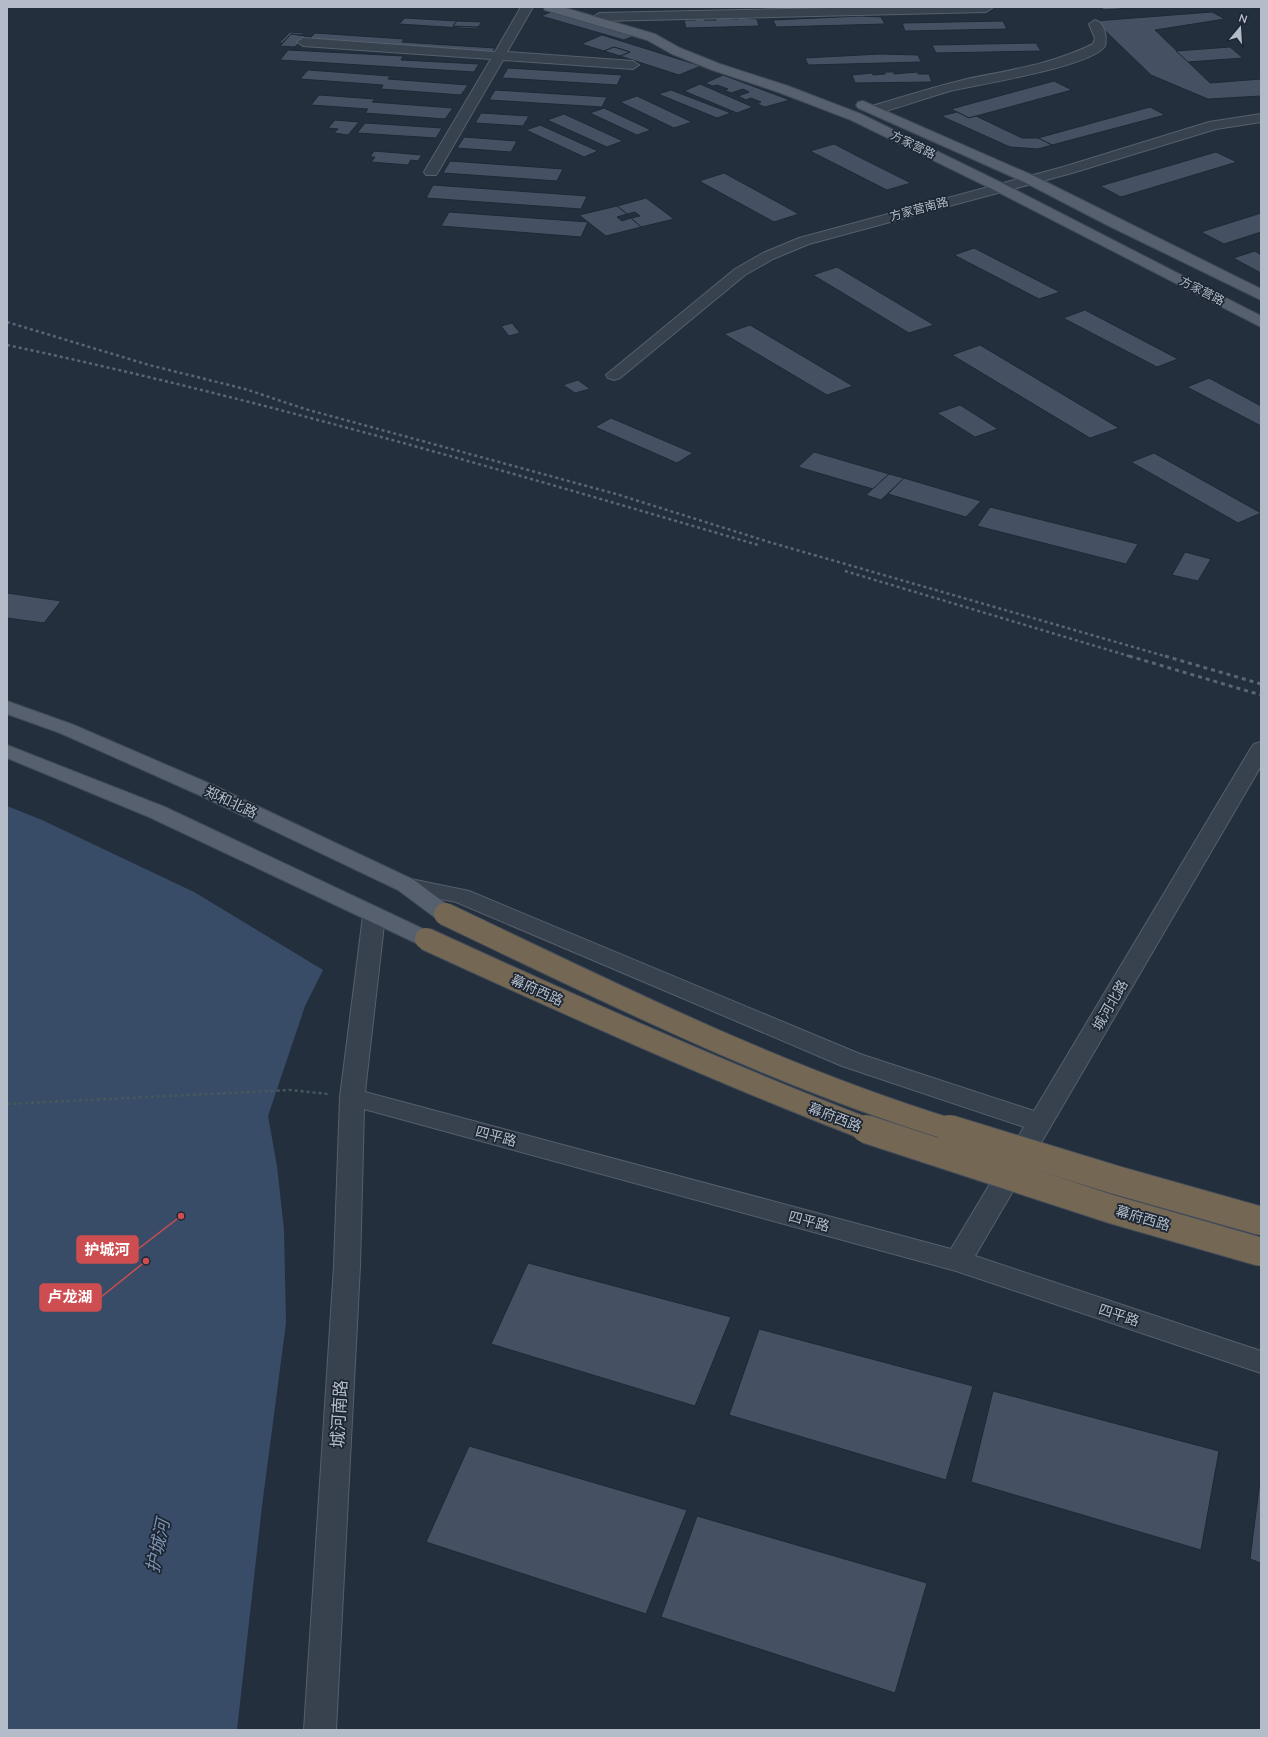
<svg xmlns="http://www.w3.org/2000/svg" width="1268" height="1737" viewBox="0 0 1268 1737" font-family="'Nunito Sans','Noto Sans SC',sans-serif">
  <rect width="100%" height="100%" fill="#242f3e"/>
  <polygon fill="#394c67" points="7,806 42,820 194,892 323,970 305,1006 268,1116 277,1166 284,1230 286,1323 262,1506 237,1730 7,1730"/>
  <g fill="#455162" stroke="#1f2835">
    <polygon points="1100,7 1146,7 1104,10"/>
    <polygon points="558,9 642,33 624,40 541,16"/>
    <polygon points="1212,12 1225,19 1155,30 1210,83 1261,79 1261,96 1208,99 1151,75 1095,21"/>
    <polygon points="861,16 881,17 885,24 776,27 773,20"/>
    <polygon points="737,17 757,19 759,26 686,28 684,20 696,20 695,18 704,18 704,20 716,20 716,18 738,19"/>
    <polygon points="405,18 457,21 453,26 478,27 477,29 399,24"/>
    <polygon points="457,21 482,22 478,27 453,26"/>
    <polygon points="1003,21 1007,29 905,31 902,23"/>
    <polygon points="290,32 304,33 302,35 291,34 282,43 279,43"/>
    <polygon points="315,33 404,39 402,42 495,48 489,58 307,41"/>
    <polygon points="291,34 305,36 295,47 280,46"/>
    <polygon points="602,35 701,66 679,75 620,56 630,52 614,47 604,51 581,44"/>
    <polygon points="1036,43 1041,51 936,53 932,45"/>
    <polygon points="614,47 630,52 620,56 604,51"/>
    <polygon points="1230,47 1243,58 1188,62 1176,51"/>
    <polygon points="288,50 403,56 401,60 479,64 474,72 280,60"/>
    <polygon points="880,54 918,55 921,62 808,65 805,58"/>
    <polygon points="508,68 622,75 617,85 502,78"/>
    <polygon points="308,70 390,76 388,79 468,85 461,95 381,89 383,85 300,79"/>
    <polygon points="885,72 894,72 894,74 918,72 918,74 929,74 932,82 855,83 852,75 872,73 873,75 885,74"/>
    <polygon points="723,75 790,100 765,107 757,104 761,102 751,98 746,100 738,96 749,92 743,89 731,93 724,90 728,89 717,85 713,86 705,83"/>
    <polygon points="1054,81 1072,90 969,118 951,109"/>
    <polygon points="700,84 753,107 737,113 684,91"/>
    <polygon points="495,90 607,97 602,107 489,100"/>
    <polygon points="671,90 731,113 717,118 658,94"/>
    <polygon points="319,95 375,99 372,102 453,108 445,119 365,113 368,109 311,105"/>
    <polygon points="637,96 692,122 674,128 620,102"/>
    <polygon points="1150,107 1165,115 1052,145 1038,138"/>
    <polygon points="604,108 651,130 637,135 590,113"/>
    <polygon points="957,112 969,118 976,116 1022,138 1038,138 1052,145 1038,149 1010,147 941,116"/>
    <polygon points="481,113 529,116 523,126 475,123"/>
    <polygon points="564,114 623,141 607,147 547,120"/>
    <polygon points="335,120 359,122 348,135 334,133 338,129 328,128"/>
    <polygon points="365,123 442,128 436,138 357,133"/>
    <polygon points="540,125 598,151 584,157 526,130"/>
    <polygon points="464,137 517,141 511,152 457,148"/>
    <polygon points="834,144 859,157 911,183 887,190 810,151"/>
    <polygon points="374,151 422,155 418,161 411,160 408,165 371,162 375,157 370,157"/>
    <polygon points="1216,152 1237,162 1121,197 1100,186"/>
    <polygon points="450,161 563,169 557,181 443,173"/>
    <polygon points="724,173 748,186 799,214 774,222 699,181"/>
    <polygon points="433,185 587,196 581,209 426,198"/>
    <polygon points="646,198 674,219 641,227 631,218 640,216 635,212 627,214 617,206"/>
    <polygon points="617,206 627,214 617,217 622,221 631,218 641,227 606,236 579,215"/>
    <polygon points="449,212 588,222 581,237 441,226"/>
    <polygon points="1261,213 1261,232 1224,244 1201,232"/>
    <polygon points="974,248 1060,292 1039,299 954,255"/>
    <polygon points="1255,251 1261,255 1261,273 1233,258"/>
    <polygon points="837,267 934,325 909,333 813,275"/>
    <polygon points="1085,310 1178,359 1157,367 1063,318"/>
    <polygon points="512,323 520,333 509,336 501,326"/>
    <polygon points="750,325 853,386 827,395 724,334"/>
    <polygon points="980,345 1119,428 1090,438 952,355"/>
    <polygon points="1209,378 1261,406 1261,426 1187,387"/>
    <polygon points="578,380 590,389 575,393 563,385"/>
    <polygon points="960,405 998,429 975,437 937,413"/>
    <polygon points="611,418 693,453 677,463 595,427"/>
    <polygon points="814,452 889,474 873,489 798,467"/>
    <polygon points="1154,453 1261,513 1238,523 1131,462"/>
    <polygon points="889,474 904,478 881,500 866,495"/>
    <polygon points="904,478 981,501 966,517 888,494"/>
    <polygon points="990,507 1138,544 1126,564 977,526"/>
    <polygon points="1185,552 1211,559 1198,581 1172,575"/>
    <polygon points="7,593 61,601 44,623 7,618"/>
    <polygon points="528,1263 731,1317 695,1406 491,1344"/>
    <polygon points="759,1329 973,1386 946,1480 729,1415"/>
    <polygon points="993,1391 1219,1451 1201,1550 971,1482"/>
    <polygon points="469,1446 687,1510 646,1614 426,1542"/>
    <polygon points="1261,1473 1261,1563 1250,1559"/>
    <polygon points="697,1516 927,1583 895,1693 661,1617"/>
  </g>
  <g fill="none" stroke-linecap="round" stroke-linejoin="round">
    <g stroke="#565f6c" stroke-width="2">
      <g id="minor">
        <polygon points="521,7 533,7 507,52 633,61 639,65 633,69 503,60 438,172 436,175 426,175 424,172 491,59 303,46 297,42 303,38 495,52"/>
        <polygon points="875,7 992,8 986,12 599,21 593,17 599,13"/>
        <path d="M1095,20C1105,23 1107,37 1105,46C1091,67 979,84 950,91C925,98 900,108 874,114L867,110L869,107C902,97 934,87 967,79C1010,70 1053,64 1093,44L1095,38L1089,24Z"/>
        <polygon points="1261,114 1261,122 1216,129 1072,173 809,244 773,259 745,275 620,378 614,380 608,378 606,375 735,269 763,253 799,238 1063,167 1209,122"/>
        <polygon points="1261,742 1261,766 975,1256 1261,1351 1261,1373 956,1271 364,1109 360,1266 336,1730 304,1730 334,1266 340,1097 363,916 366,911 374,909 382,911 385,916 365,1092 951,1249 1024,1127 842,1066 456,902 398,890 395,885 398,880 406,878 469,891 860,1054 1034,1111 1251,748 1254,744"/>
      </g>
    </g>
    <g stroke="#414a57" stroke-width="2">
      <g id="major">
        <polygon points="543,7 562,7 655,34 680,48 720,64 788,86 861,114 1004,184 1261,316 1261,327 994,190 851,120 778,92 712,70 672,54 647,40 545,10"/>
        <polygon points="863,101 1034,176 1261,289 1261,300 1109,226 1024,182 858,108 856,105 858,102"/>
        <polygon points="7,701 74,725 213,785 414,880 453,909 456,914 453,919 445,921 437,919 398,890 199,795 60,733 7,714"/>
        <polygon points="7,745 165,807 434,934 437,939 434,944 426,947 418,944 149,817 7,758"/>
      </g>
    </g>
    <polyline stroke="#44595c" stroke-width="2.5" stroke-dasharray="3 3" stroke-linecap="butt" points="7,1104 290,1090 328,1094"/>
    <use href="#minor" fill="#38414e" fill-rule="evenodd"/>
    <use href="#major" fill="#56606e" fill-rule="evenodd"/>
    <g stroke="#5a6575" stroke-width="2.5" stroke-dasharray="3 3" stroke-linecap="butt">
      <polyline points="7,322 149,365 245,389 305,409 616,494 769,542 1168,657"/>
      <path d="M7,345C261,399 509,472 758,545"/>
      <polyline points="845,571 1132,657"/>
    </g>
    <g stroke="#5a6575" stroke-width="3" stroke-dasharray="4 4" stroke-linecap="butt">
      <polyline points="1129,656 1261,695"/>
      <polyline points="1165,656 1261,684"/>
    </g>
    <g stroke="#434c59" stroke-width="24" stroke-linecap="butt">
      <g id="highway-bridge-far1">
        <path d="M445,914C611,993 776,1076 952,1130"/>
        <path d="M426,939C572,1006 719,1072 869,1130"/>
      </g>
    </g>
    <g stroke="#434c59" stroke-width="30" stroke-linecap="butt">
      <g id="highway-bridge">
        <polyline points="866,1129 1111,1209 1261,1252"/>
        <polyline points="949,1129 1116,1180 1261,1221"/>
      </g>
    </g>
    <use href="#highway-bridge-far1" stroke="#746855" stroke-width="22"/>
    <use href="#highway-bridge" stroke="#746855" stroke-width="28"/>
  </g>
  <g text-anchor="middle" stroke-width="3.5" stroke-linejoin="round" paint-order="stroke">
    <g font-size="12" fill="#b4bcc9" stroke="#1d2633">
      <text transform="translate(913 145) rotate(26)" y="4">方家营路</text>
      <text transform="translate(919 209) rotate(-15)" y="4">方家营南路</text>
      <text transform="translate(1202 291) rotate(27)" y="4">方家营路</text>
    </g>
    <g font-size="14" fill="#b4bcc9" stroke="#1d2633">
      <text transform="translate(231 802) rotate(25)" y="5">郑和北路</text>
      <text transform="translate(537 990) rotate(24)" y="5">幕府西路</text>
      <text transform="translate(1110 1005) rotate(-60)" y="5">城河北路</text>
      <text transform="translate(835 1117) rotate(21)" y="5">幕府西路</text>
      <text transform="translate(496 1136) rotate(15)" y="5">四平路</text>
      <text transform="translate(1143 1218) rotate(16)" y="5">幕府西路</text>
      <text transform="translate(809 1221) rotate(15)" y="5">四平路</text>
      <text transform="translate(1119 1315) rotate(18)" y="5">四平路</text>
    </g>
    <g font-size="17" fill="#b4bcc9" stroke="#1d2633">
      <text transform="translate(339 1414) rotate(-87)" y="6">城河南路</text>
    </g>
    <g font-size="18" font-style="italic" fill="#7c92b1" stroke="#1d2633">
      <text transform="translate(158 1546) rotate(-78)" y="6">护城河</text>
    </g>
  </g>
  <path fill="none" stroke="#ce4d50" stroke-width="1.5" d="M181 1216L138 1249M146 1261L101 1297"/>
  <g fill="#ce4d50" stroke="#1d2633" stroke-width="1.5">
    <circle cx="181" cy="1216" r="4"/>
    <circle cx="146" cy="1261" r="4"/>
  </g>
  <g fill="#ce4d50" stroke="#ce4d50" stroke-width="1.5">
    <rect x="77" y="1236" width="61" height="27" rx="4"/>
    <rect x="40" y="1284" width="61" height="27" rx="4"/>
  </g>
  <g font-size="15" text-anchor="middle" font-weight="bold" fill="#fff">
    <text x="107" y="1255">护城河</text>
    <text x="70" y="1302">卢龙湖</text>
  </g>
  <rect width="1268" height="1737" fill="none" stroke="#b4bcc9" stroke-width="16"/>
  <g transform="translate(1240 28) rotate(18)" stroke="#1d2633" stroke-width="3" paint-order="stroke">
  <path d="M0-3L7 15L0 10L-7 15Z" fill="#b4bcc9"/>
  <text y="-6" font-size="11" font-weight="bold" text-anchor="middle" fill="#b4bcc9">N</text>
  </g>
</svg>
